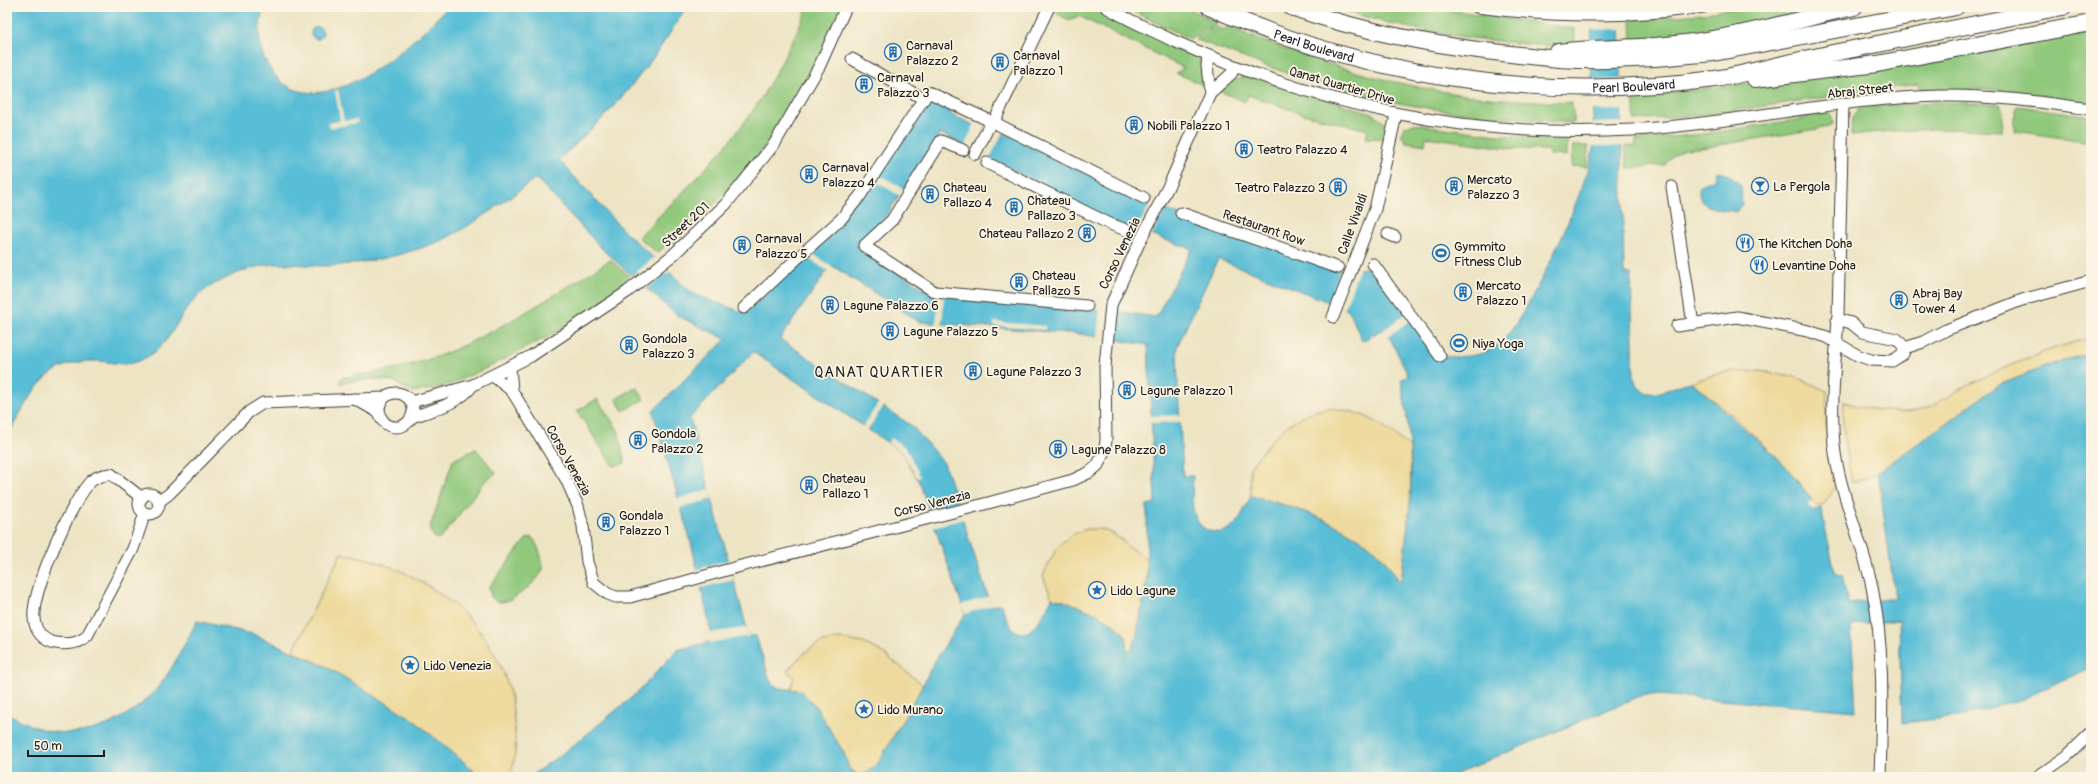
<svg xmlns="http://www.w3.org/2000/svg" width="2098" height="784" viewBox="0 0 2098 784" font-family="Pangolin,sans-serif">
  <rect width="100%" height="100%" fill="#fcf5e5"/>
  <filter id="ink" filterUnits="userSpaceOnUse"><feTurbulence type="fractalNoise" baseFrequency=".025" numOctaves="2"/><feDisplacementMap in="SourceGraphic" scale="8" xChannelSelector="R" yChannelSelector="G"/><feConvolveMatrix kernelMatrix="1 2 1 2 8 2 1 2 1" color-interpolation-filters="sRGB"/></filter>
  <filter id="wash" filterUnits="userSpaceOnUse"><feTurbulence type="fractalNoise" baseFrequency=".012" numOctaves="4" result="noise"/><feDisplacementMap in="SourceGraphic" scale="16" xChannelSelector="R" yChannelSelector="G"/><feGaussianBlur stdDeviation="0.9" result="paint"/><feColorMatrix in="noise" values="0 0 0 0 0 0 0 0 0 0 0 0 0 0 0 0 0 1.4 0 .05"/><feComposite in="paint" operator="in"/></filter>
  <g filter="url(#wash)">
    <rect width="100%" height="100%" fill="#ede4c4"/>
    <g fill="#90c87c" stroke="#56724c">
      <path d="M808,7H839L840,14C830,35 821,57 810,78C777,140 725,197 673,244L671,242L657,253L638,237C676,199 715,162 747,119C772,84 791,45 808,7Z"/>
      <polygon points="1057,7 1101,7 1197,56 1205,67 1205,86 1176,73 1184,68 1079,16 1069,20 1054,12"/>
      <polygon points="1124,7 1185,7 1217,22 1190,39"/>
      <path d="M1334,7H1431L1575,29L1574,48C1494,42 1411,34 1334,7Z"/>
      <polygon points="1736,7 1829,7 1698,35 1632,43 1631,19 1703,14"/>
      <path d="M1214,26L1223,30L1228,27C1304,58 1384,84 1465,95C1500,100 1536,101 1572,103L1574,123C1499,118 1423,111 1349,92C1297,78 1245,59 1195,39Z"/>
      <polygon points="2091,32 2091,104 2006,90 1920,89 1918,84 1702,115 1634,120 1634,97 1837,73 2065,34 2072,35"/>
      <path d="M1247,76L1372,113C1383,120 1391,126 1383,139L1366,138L1368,130L1303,114L1248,95L1245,102L1219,91L1224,84Z"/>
      <path d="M1938,102L2000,104L2003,112L2002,131C1951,128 1902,129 1851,135L1852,118L1859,109L1876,106Z"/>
      <polygon points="2018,106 2091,116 2091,142 2015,131 2015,110"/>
      <path d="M1826,112C1832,115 1833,118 1833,124L1829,127L1701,148C1682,149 1677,149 1665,165L1628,168L1625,146H1636V140L1703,134L1807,118V115Z"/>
      <polygon points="1414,124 1497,135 1567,138 1567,156 1549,155 1548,150 1515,149 1426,137 1425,145 1406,142 1401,134 1404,127"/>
      <polygon points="1573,146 1588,146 1587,167 1571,166"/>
      <path d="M610,260L629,276L613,295L570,325L491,366L453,383L434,389L411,392L393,381L372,379L340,383L341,378C379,372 416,366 451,351C506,327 559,292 610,260Z"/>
      <polygon points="637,387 644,399 623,411 616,399"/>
      <polygon points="597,399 618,430 625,463 613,466 577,411"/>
      <polygon points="476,449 496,473 485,481 441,538 436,539 429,530 453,460"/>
      <path d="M532,537C537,542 544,562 543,569C542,578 492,626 489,587L526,539Z"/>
    </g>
    <g fill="#eeda9e" stroke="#857b5d">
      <path d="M2091,338V354L2063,360L1999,385L1878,472L1866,478L1852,482C1846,454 1841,430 1844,402C1863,409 1905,416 1924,409C1938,404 1951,394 1964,387C2004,367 2047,348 2091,338Z"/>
      <polygon points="1759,371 1793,376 1827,391 1826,427 1835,488 1824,504 1817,506 1784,464 1737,419 1692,382 1724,372"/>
      <path d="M1328,408C1365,411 1382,423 1410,448L1411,498L1401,583C1393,573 1386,560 1376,552C1341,522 1295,507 1251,496L1250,467C1274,437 1288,416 1328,408Z"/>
      <path d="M1087,529H1102L1113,534L1122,540L1128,547L1148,559C1147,576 1141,639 1131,651L1126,649L1127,640C1107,618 1081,604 1052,598L1043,576C1054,552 1060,537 1087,529Z"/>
      <path d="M341,553C426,567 508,629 514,720C516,740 517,759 509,777H478L471,768L411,718L327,667L293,651Z"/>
      <path d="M841,639L863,643L882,652L923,685L877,765L867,773L859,775L848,768L844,753L814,704L801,691L791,689L794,677L787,671C804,652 814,641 841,639Z"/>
    </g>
    <g fill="#58bdd6" stroke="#3a6c79" fill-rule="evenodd">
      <path d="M7,7H264C257,30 257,53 273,73C320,132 414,43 448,7H686C665,43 642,75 614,106C597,125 577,142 559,160L622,229L693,294L745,313L813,250L926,100L951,111L950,114L1001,138L1004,133L1148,204L1342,271L1374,267L1444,357C1463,357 1484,357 1499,344C1527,322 1588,186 1593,149C1595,135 1593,119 1592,104C1592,72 1591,39 1591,7H1620L1624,274H1631L1634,378C1645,409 1671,384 1692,382L1784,464L1812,500L1807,506L1812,511L1821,508L1835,574L1842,575L1848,604L1895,598L1878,472L1999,385L2063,360L2091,354V667L2023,699L1957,717L1902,723L1899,620L1851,625L1856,711L1645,694L1449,777H529L570,748L636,694L677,650L713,641L692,546L653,411L726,339L678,316L604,251L536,178C512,196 488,213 463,229C429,250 380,261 340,265C319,268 298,263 277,264C260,265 244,270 229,277C218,282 206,288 197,297C175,319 171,348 139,361C123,368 109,360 93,361C42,361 29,399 7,437ZM940,133L1116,223L1192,249L1156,317L1115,311L934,295L856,246L886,216ZM1218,259L1349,310L1362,341L1381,330L1389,336L1408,375L1401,380C1406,410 1411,441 1411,472C1411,509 1405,546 1401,582C1392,573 1386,560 1376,551C1341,522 1295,507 1251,496C1246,506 1241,519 1233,526C1228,531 1220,533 1213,532C1188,526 1192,496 1193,476H1183L1178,389L1177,347ZM831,265L920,322L1080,334L1148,345L1155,503L1147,505V582L1136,638L1131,651L1126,649C1127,643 1128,639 1124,634C1115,619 1069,601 1052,598C1038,627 1018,656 1002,606L1000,604L991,606L944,463L912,426L780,339ZM753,352L903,453L920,484L965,614L933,664L923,685L877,765L864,775L855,774L849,768L844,753L814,704L801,691L779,688L772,684L769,678L756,636H749L690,418Z"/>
      <circle cx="317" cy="33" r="6"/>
      <path d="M1716,171L1729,175L1741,186L1742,204L1736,212C1718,208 1694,210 1700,185L1715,179Z"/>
      <path d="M197,621L253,634L327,667L411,718L471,768L478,777H7V713C21,721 39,730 55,732C94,738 136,715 160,685C175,665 185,643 197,621Z"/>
    </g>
    <g fill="#ede4c4">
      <polygon points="1589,7 1622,7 1622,29 1589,30"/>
      <polygon points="1623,79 1624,110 1590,110 1590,80"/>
      <polygon points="335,90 338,90 344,121 357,119 358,123 329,128 328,123 340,121"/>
      <polygon points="1624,122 1624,146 1591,146 1591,123"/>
      <polygon points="975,123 1000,136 1004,131 989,160 964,147"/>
      <polygon points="878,174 904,189 900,196 874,180"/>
      <polygon points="1151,203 1167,207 1151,237 1135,231"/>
      <polygon points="810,252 834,268 834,269 831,267 829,272 806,257"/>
      <polygon points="655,257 670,271 645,290 630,277"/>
      <polygon points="1360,267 1344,310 1328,303 1341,269"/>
      <polygon points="938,294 944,295 942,325 936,325"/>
      <polygon points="1100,308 1118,310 1116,341 1097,339"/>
      <polygon points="1407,313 1412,319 1387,337 1381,332"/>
      <polygon points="994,322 1045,326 1045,330 994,326"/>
      <polygon points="879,402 884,405 867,431 862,428"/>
      <polygon points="1181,415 1182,422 1149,423 1149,416"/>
      <polygon points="891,438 906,448 920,476 917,478 903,453 888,443"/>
      <polygon points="710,489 712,499 679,508 677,499"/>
      <polygon points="958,502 964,519 932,527 926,510"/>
      <polygon points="729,560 734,580 699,588 695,570"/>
      <polygon points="990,596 993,605 965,614 961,605"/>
      <polygon points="748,627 749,636 708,643 711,640 710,633"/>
    </g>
  </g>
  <g filter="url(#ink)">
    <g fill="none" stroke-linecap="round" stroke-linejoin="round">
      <g stroke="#3b3a35" stroke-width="13">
        <g id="street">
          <path d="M1106,7C1128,20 1151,30 1174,41C1322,107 1470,139 1632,130C1735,124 1837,98 1940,96C1991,95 2041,102 2091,109"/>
          <path d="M1477,7C1552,17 1628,18 1703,7"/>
          <polyline points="852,59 924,99"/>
          <polyline points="1210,93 1231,74 1235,67"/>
          <path d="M1843,105C1842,175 1840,245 1838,316C1836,359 1830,402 1834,445C1839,493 1862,539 1872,587C1885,650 1882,713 1880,777"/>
          <polyline points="994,122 1049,7"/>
          <polyline points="963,150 941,141 892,220 864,246 935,292 1087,306"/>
          <polyline points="975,154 989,126"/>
          <polyline points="987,163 1110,224 1126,230"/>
          <polyline points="1672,187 1693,324"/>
          <polyline points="1181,213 1338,268"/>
          <polyline points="1388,234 1395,237"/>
          <polyline points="1373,264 1440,356"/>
          <polyline points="744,308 804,252 841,219 860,196 928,92 997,124 1144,198"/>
          <polyline points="1333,317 1375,209 1396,115"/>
          <polyline points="1837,319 1851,323 1862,332 1897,339 1905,348"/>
          <polyline points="1677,326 1737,317 1808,331 1827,337 1857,355 1871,360 1892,361 1903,354 1905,348 1923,342 1946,330 2022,300 2091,281"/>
          <polyline points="510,367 512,391"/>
          <polyline points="493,376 512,391 566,479 578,506 583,526 587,562 594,583 608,594 616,597 630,597 741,566 977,506 1073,480 1090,472 1098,465 1104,451 1106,441 1105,366 1111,305 1139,243 1170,183 1210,93 1207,66 1208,56"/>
          <circle cx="396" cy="410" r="17"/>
          <polyline points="355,399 380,413"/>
          <polyline points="411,402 473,385 531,356 627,292 674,254 726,204 775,143 820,65 846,7"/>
          <path d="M412,417C433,410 459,404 473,385"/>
          <circle cx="149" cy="504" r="10"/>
          <path d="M142,498L111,474C103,475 97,476 91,481C72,500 31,592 34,618C35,631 43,641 56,643C68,645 78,644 87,636L133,549L145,513"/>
          <polyline points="158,502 169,494 249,412 263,403 384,398"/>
          <polyline points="2037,777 2067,756 2091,733"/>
        </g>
      </g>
      <g stroke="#3b3a35" stroke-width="18">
        <g id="secondary">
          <path id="s1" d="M1209,7C1369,78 1541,102 1715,79C1746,74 1778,65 1809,58C1893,41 1978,23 2063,7"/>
          <path d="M1291,7C1365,33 1442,47 1519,55C1540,57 1562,60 1583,60C1626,61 1670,57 1713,53L1956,7"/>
          <path d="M1558,52C1597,47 1637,49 1676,44C1736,38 1796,20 1854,7"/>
          <polyline points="1755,79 1877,64 2091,23"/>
        </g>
      </g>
      <use href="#street" stroke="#fff" stroke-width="11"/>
      <use href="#secondary" stroke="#fff" stroke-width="16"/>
    </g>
  </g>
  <defs>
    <g id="building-ring" transform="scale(0.9)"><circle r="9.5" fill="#fcf5e5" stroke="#1f6fb2" stroke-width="1.5"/><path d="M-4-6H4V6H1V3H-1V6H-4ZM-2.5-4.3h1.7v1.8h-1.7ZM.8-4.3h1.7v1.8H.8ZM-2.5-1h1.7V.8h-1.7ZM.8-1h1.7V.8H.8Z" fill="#1f6fb2"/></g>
    <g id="bar-ring" transform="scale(0.9)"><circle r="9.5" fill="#fcf5e5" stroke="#1f6fb2" stroke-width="1.5"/><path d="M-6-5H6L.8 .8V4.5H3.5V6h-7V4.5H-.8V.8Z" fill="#1f6fb2"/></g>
    <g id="restaurant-ring" transform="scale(0.9)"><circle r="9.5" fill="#fcf5e5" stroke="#1f6fb2" stroke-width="1.5"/><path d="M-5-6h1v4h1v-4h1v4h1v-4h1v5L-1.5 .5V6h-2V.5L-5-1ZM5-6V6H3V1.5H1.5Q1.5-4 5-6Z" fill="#1f6fb2"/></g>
    <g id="stadium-ring" transform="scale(0.9)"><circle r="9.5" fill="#fcf5e5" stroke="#1f6fb2" stroke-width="1.5"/><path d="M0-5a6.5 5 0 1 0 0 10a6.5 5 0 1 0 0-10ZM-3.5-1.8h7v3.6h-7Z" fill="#1f6fb2"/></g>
    <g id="sight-ring" transform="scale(0.9)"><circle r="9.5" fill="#fcf5e5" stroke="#1f6fb2" stroke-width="1.5"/><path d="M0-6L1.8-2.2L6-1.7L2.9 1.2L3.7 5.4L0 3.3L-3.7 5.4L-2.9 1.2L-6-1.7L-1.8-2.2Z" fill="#1f6fb2"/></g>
  </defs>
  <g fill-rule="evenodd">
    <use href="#building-ring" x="893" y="52"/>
    <use href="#building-ring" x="1000" y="62"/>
    <use href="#building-ring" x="864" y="84"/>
    <use href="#building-ring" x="1134" y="125"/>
    <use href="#building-ring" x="1244" y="149"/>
    <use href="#building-ring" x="809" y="174"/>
    <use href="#building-ring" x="1454" y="186"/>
    <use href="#bar-ring" x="1760" y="186"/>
    <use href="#building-ring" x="1338" y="187"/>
    <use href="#building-ring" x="930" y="194"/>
    <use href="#building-ring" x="1014" y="207"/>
    <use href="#building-ring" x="1087" y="233"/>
    <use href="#restaurant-ring" x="1745" y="243"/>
    <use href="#building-ring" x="742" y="245"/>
    <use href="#stadium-ring" x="1441" y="253"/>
    <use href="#restaurant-ring" x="1759" y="265"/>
    <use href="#building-ring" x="1019" y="282"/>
    <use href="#building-ring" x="1463" y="292"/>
    <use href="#building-ring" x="1899" y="300"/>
    <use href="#building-ring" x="830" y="305"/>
    <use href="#building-ring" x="890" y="331"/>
    <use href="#stadium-ring" x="1459" y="343"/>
    <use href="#building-ring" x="629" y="345"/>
    <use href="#building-ring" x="973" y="371"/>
    <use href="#building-ring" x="1127" y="390"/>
    <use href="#building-ring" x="638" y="440"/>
    <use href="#building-ring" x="1058" y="449"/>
    <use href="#building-ring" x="809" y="485"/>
    <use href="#building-ring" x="606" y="522"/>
    <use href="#sight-ring" x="1097" y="590"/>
    <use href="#sight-ring" x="410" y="665"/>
    <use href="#sight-ring" x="864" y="709"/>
  </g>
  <g text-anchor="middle" stroke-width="3.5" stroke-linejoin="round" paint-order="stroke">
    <g font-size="13" fill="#1c1c1c" stroke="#fcf5e5" text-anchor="start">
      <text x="906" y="50">Carnaval<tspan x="906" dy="15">Palazzo 2</tspan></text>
      <text x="1013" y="60">Carnaval<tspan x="1013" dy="15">Palazzo 1</tspan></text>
      <text x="877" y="82">Carnaval<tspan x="877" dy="15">Palazzo 3</tspan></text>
      <text x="1147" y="130">Nobili Palazzo 1</text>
      <text x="1257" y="154">Teatro Palazzo 4</text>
      <text x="822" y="172">Carnaval<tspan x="822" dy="15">Palazzo 4</tspan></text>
      <text x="1467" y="184">Mercato<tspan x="1467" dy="15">Palazzo 3</tspan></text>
      <text x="1773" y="191">La Pergola</text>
      <text x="943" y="192">Chateau<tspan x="943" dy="15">Pallazo 4</tspan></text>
      <text x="1325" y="192" text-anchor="end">Teatro Palazzo 3</text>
      <text x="1027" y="205">Chateau<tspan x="1027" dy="15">Pallazo 3</tspan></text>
      <text x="1074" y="238" text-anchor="end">Chateau Pallazo 2</text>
      <text x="755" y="243">Carnaval<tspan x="755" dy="15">Palazzo 5</tspan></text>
      <text x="1758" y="248">The Kitchen Doha</text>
      <text x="1454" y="251">Gymmito<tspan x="1454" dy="15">Fitness Club</tspan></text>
      <text x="1772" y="270">Levantine Doha</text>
      <text x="1032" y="280">Chateau<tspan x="1032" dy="15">Pallazo 5</tspan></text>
      <text x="1476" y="290">Mercato<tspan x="1476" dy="15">Palazzo 1</tspan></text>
      <text x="1912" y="298">Abraj Bay<tspan x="1912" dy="15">Tower 4</tspan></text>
      <text x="843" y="310">Lagune Palazzo 6</text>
      <text x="903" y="336">Lagune Palazzo 5</text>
      <text x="642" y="343">Gondola<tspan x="642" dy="15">Palazzo 3</tspan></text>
      <text x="1472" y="348">Niya Yoga</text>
      <text x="986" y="376">Lagune Palazzo 3</text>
      <text x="1140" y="395">Lagune Palazzo 1</text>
      <text x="651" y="438">Gondola<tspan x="651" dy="15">Palazzo 2</tspan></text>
      <text x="1071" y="454">Lagune Palazzo 8</text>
      <text x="822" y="483">Chateau<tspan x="822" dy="15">Pallazo 1</tspan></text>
      <text x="619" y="520">Gondala<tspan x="619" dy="15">Palazzo 1</tspan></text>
      <text x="1110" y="595">Lido Lagune</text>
      <text x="423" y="670">Lido Venezia</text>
      <text x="877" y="714">Lido Murano</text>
    </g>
    <g font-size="13" fill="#1c1c1c" stroke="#fcf5e5">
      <text dy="5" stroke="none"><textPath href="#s1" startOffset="112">Pearl Boulevard</textPath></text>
      <text dy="5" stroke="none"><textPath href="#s1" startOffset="436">Pearl Boulevard</textPath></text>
      <text transform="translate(1342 85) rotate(16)" y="5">Qanat Quartier Drive</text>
      <text transform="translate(1860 90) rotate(-6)" y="5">Abraj Street</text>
      <text transform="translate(685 224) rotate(-43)" y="5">Street 201</text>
      <text transform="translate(1352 224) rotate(-70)" y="5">Calle Vivaldi</text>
      <text transform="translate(1264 227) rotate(19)" y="5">Restaurant Row</text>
      <text transform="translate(1119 253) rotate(-64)" y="5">Corso Venezia</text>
      <text transform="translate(569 460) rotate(61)" y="5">Corso Venezia</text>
      <text transform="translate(932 503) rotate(-14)" y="5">Corso Venezia</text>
    </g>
    <g font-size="15" letter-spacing="1" fill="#1c1c1c" stroke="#fcf5e5">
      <text x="879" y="377">QANAT QUARTIER</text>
    </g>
  </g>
  <rect width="2098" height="784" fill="none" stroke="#fcf5e5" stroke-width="24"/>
  <path d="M28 750v6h76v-6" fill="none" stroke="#1c1c1c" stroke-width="2"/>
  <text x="34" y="750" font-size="12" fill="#1c1c1c" stroke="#fcf5e5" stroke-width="3" paint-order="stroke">50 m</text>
</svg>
